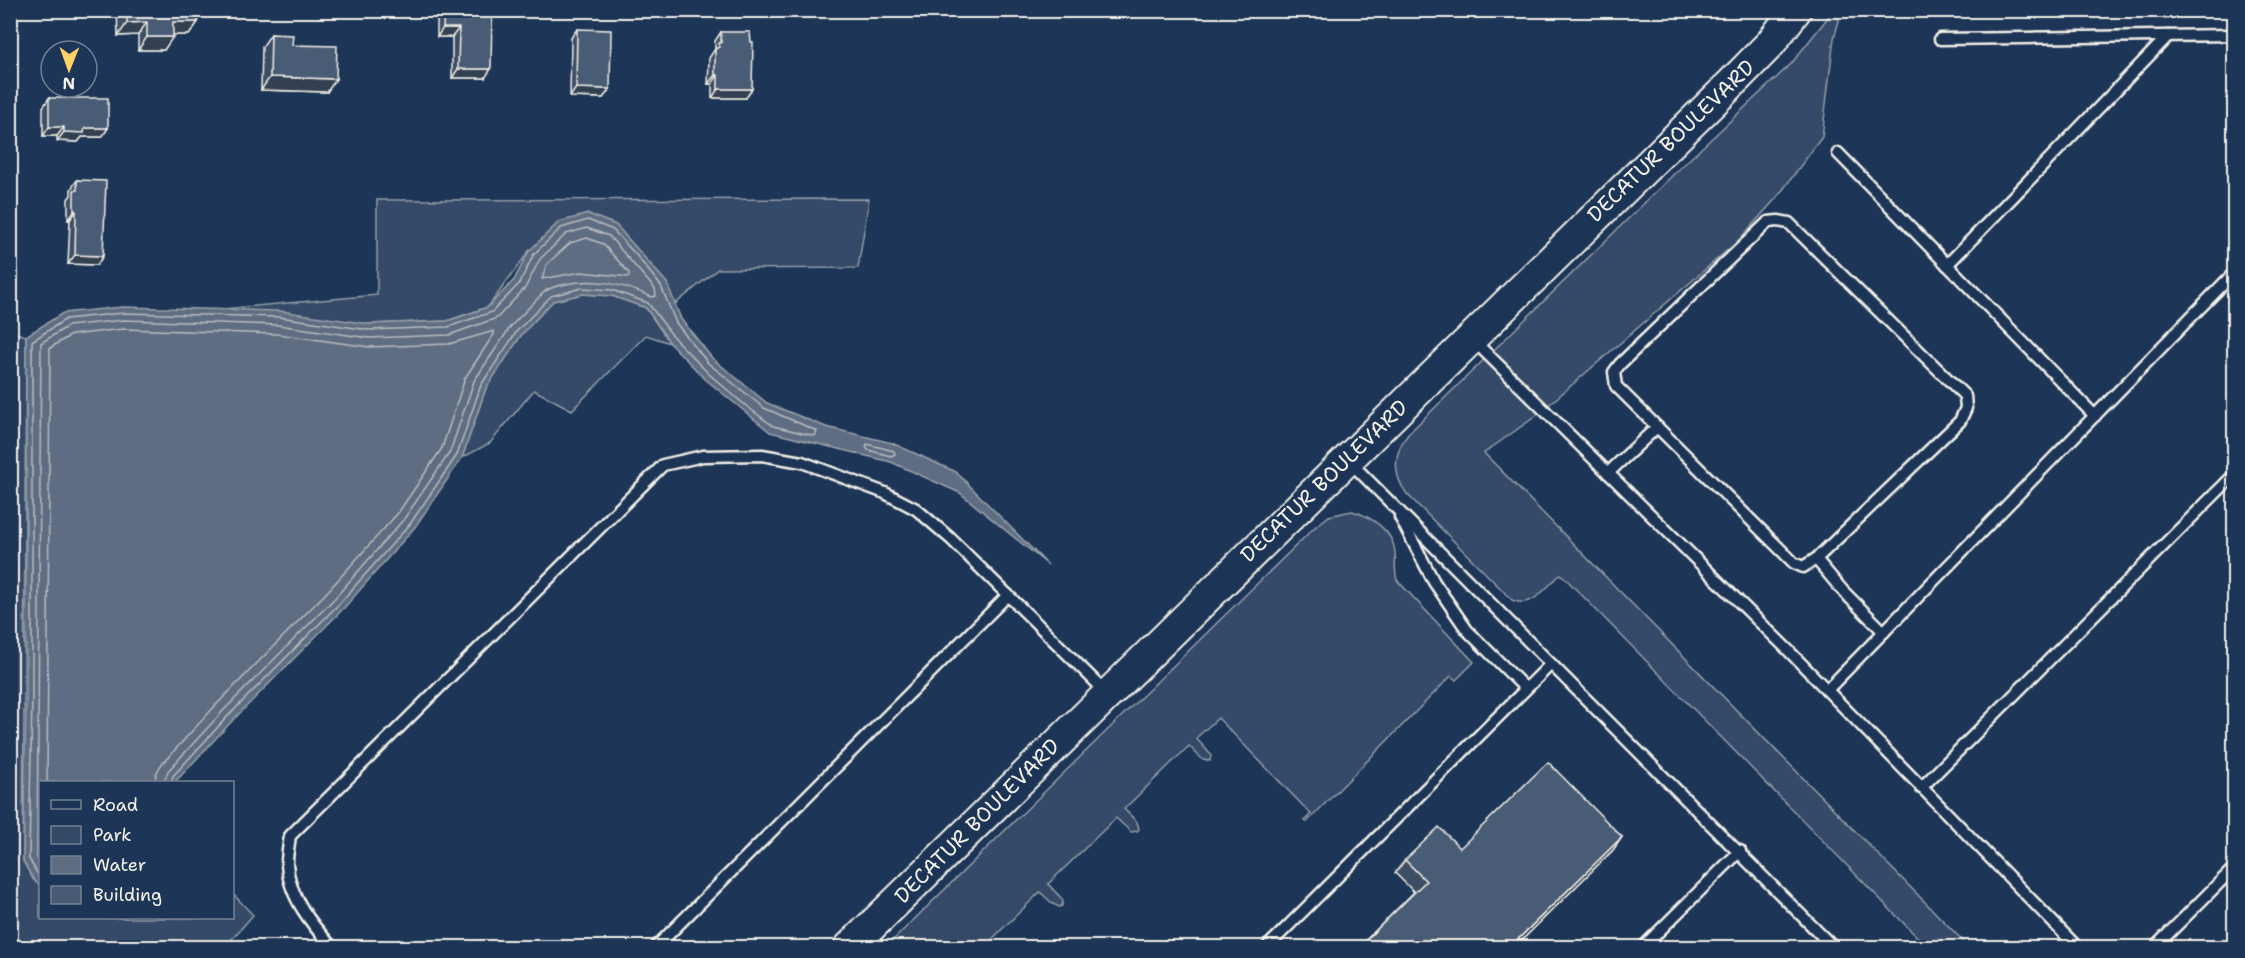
<svg xmlns="http://www.w3.org/2000/svg" width="2245" height="958" viewBox="0 0 2245 958" font-family="'Shantell Sans',sans-serif">
  <rect width="100%" height="100%" fill="#1d3557"/>
  <filter id="ink" filterUnits="userSpaceOnUse"><feTurbulence type="fractalNoise" baseFrequency=".0167" numOctaves="2"/><feDisplacementMap in="SourceGraphic" scale="12" xChannelSelector="R" yChannelSelector="G"/><feConvolveMatrix kernelMatrix="1 2 1 2 8 2 1 2 1" color-interpolation-filters="sRGB"/></filter>
  <g filter="url(#ink)">
    <g fill="#354a67" stroke="#949ea8" stroke-width="1.5">
      <path d="M1833,11H1836L1839,21L1834,38L1822,137L1779,195L1738,241L1536,416L1484,453L1969,947H1927L1561,574C1546,586 1533,610 1512,600L1407,494C1392,474 1393,452 1409,433L1679,169L1791,64Z"/>
      <polygon points="869,199 858,268 718,269 675,304 652,265 529,251 488,307 447,321 369,324 223,309 377,295 377,200"/>
      <polygon points="583,294 612,296 646,308 670,343 646,335 572,410 534,390 490,443 462,458 486,388 522,334 553,301"/>
      <polygon points="10,331 26,336 23,861 33,879 40,886 40,918 232,918 233,894 253,915 225,947 11,947"/>
      <path d="M1352,511C1370,516 1393,530 1395,552C1396,562 1394,570 1397,580L1474,662L1456,680L1451,676L1307,822L1304,821L1311,814L1218,718L1196,738L1211,755L1210,761L1203,760L1189,746L1124,809L1137,822L1139,829L1137,831L1131,832L1116,818L1048,884L1063,900L1062,906L1059,907L1053,904L1040,892L984,947H886L1316,526L1329,516Z"/>
    </g>
    <polygon fill="#5e6d82" stroke="#9aa2ab" stroke-width="1.5" points="588,214 616,225 667,283 681,319 712,358 767,403 826,427 892,443 956,472 1048,565 960,493 891,462 770,432 705,379 670,343 646,308 612,296 583,294 553,301 522,334 486,388 462,458 415,527 344,608 233,720 175,782 40,782 40,886 33,879 23,861 26,697 26,336 63,313 122,307 280,311 369,324 447,321 488,307 514,280 529,251 559,222"/>
    <g fill="none" stroke-linecap="round" stroke-linejoin="round">
      <g stroke="#b8bcbf" stroke-width="1.5">
        <polygon points="587,238 603,244 629,273 629,277 581,272 542,279 547,264 570,243"/>
        <polygon points="867,444 894,451 895,454 891,456 868,450 866,447"/>
        <polyline points="47,782 50,348 71,335 123,329 277,334 369,347 449,344 494,331 494,334 465,378 442,448 398,513 327,592 216,705 161,765 156,774 155,782"/>
        <path d="M40,865L37,857L41,343L68,326L123,320L278,325L369,338L449,335L497,318L525,288L540,259L566,234L587,228L609,236L655,289L656,296L652,297C624,285 596,277 566,284C558,286 550,287 544,292L511,326L474,381L450,452L404,519L334,599L223,711L168,771L164,782"/>
        <polyline points="40,878 29,859 32,698 32,341 66,319 123,313 279,317 369,330 448,327 492,312 519,284 534,254 561,228 588,220 613,230 636,255 661,286 676,323 708,363 764,408 817,431 815,436 773,426 745,405 709,374 675,339 648,303 612,290 582,288 551,296 517,331 481,385 457,455 410,524 339,604 228,716 173,776 171,782"/>
      </g>
      <g stroke="#f4f1e8" stroke-width="15">
        <g id="lane">
          <polyline points="1940,39 2234,35"/>
          <polyline points="1838,153 2095,416"/>
          <polygon points="1778,221 1789,223 1965,396 1966,408 1960,421 1816,559 1803,567 1794,563 1616,386 1614,372 1620,364 1768,222"/>
          <polyline points="1947,265 2168,36"/>
          <polyline points="1473,340 1786,648 2078,948"/>
          <polyline points="1349,461 1551,664"/>
          <polyline points="1608,473 1657,427"/>
          <polyline points="1400,517 1434,582 1467,630 1525,688"/>
          <polyline points="1816,559 1843,591 1884,632"/>
          <polyline points="1827,690 2234,273"/>
          <polyline points="1921,788 2234,475"/>
          <path d="M333,948C312,925 288,896 287,863C287,854 289,844 290,836L663,465L703,456L762,455L802,462L885,493L916,509L951,539L1107,693"/>
          <polyline points="655,948 1008,595"/>
          <polyline points="1266,948 1551,664 1834,948"/>
          <polyline points="1642,948 1740,851"/>
          <polyline points="2154,948 2234,868"/>
        </g>
      </g>
      <g stroke="#f4f1e8" stroke-width="34">
        <polyline id="secondary" points="849,948 1724,91 1770,44 1796,10"/>
      </g>
      <use href="#lane" stroke="#1d3557" stroke-width="10"/>
      <use href="#secondary" stroke="#1d3557" stroke-width="30"/>
    </g>
    <g fill="#3e4e64" stroke="#f4f1e8" stroke-width="1.5">
      <polygon points="117,10 198,10 198,22 189,35 173,35 164,50 138,50 138,35 118,36"/>
      <polygon points="443,10 492,11 485,78 452,78 452,37 437,37 437,19"/>
      <polygon points="577,29 610,89 603,98 570,97 571,38"/>
      <polygon points="721,32 746,98 712,98 712,84 708,84 709,58 715,49 715,41"/>
      <polygon points="271,34 292,45 327,92 261,90 262,47"/>
      <polygon points="49,98 108,128 102,137 82,137 78,142 57,141 57,136 43,136 43,107"/>
      <polygon points="77,180 103,256 97,265 68,264 70,220 68,220 68,199 71,195 71,189"/>
      <polygon points="1622,837 1613,850 1514,948 1358,948 1414,892 1395,873 1405,860 1460,848"/>
    </g>
    <g fill="#324051" stroke="#f4f1e8" stroke-width="1.5">
      <polygon points="147,22 138,35 118,36 127,23"/>
      <polygon points="173,22 198,22 189,35 164,35"/>
      <polygon points="443,28 459,28 452,37 437,37"/>
      <polygon points="147,37 173,37 164,50 138,50"/>
      <polygon points="458,69 491,69 485,78 452,78"/>
      <polygon points="715,75 718,75 712,84 708,84"/>
      <polygon points="270,77 336,79 327,92 261,90"/>
      <polygon points="576,88 610,89 603,98 570,97"/>
      <polygon points="718,89 752,89 746,98 712,98"/>
      <polygon points="49,127 64,127 57,136 43,136"/>
      <polygon points="85,128 108,128 102,137 82,137 78,142 57,141 64,132"/>
      <polygon points="74,211 76,211 70,220 68,220"/>
      <polygon points="75,255 103,256 97,265 68,264"/>
      <polygon points="1622,837 1613,850 1514,948 1509,948"/>
    </g>
    <g fill="#485b74" stroke="#f4f1e8" stroke-width="1.5">
      <polygon points="127,10 198,10 198,22 173,22 173,37 147,37 147,22 127,23"/>
      <polygon points="444,10 492,11 491,69 458,69 459,28 443,28"/>
      <polygon points="577,29 611,30 610,89 576,88"/>
      <polygon points="721,32 750,32 751,42 753,42 752,89 718,89 718,75 715,75 715,49 719,47 719,43 721,43"/>
      <polygon points="271,34 293,35 292,45 337,46 336,79 270,77"/>
      <polygon points="49,98 108,98 108,128 85,128 84,133 64,132 64,127 49,127"/>
      <polygon points="77,180 106,181 103,256 75,255 76,211 74,211 74,190 77,190"/>
      <polygon points="1548,762 1622,837 1509,948 1358,948 1426,881 1405,860 1439,827 1460,848"/>
    </g>
  </g>
  <g text-anchor="middle" stroke-width="4.5" stroke-linejoin="round" paint-order="stroke">
    <g font-size="21" fill="#f4f1e8" stroke="#1d3557">
      <text transform="translate(1671 141) rotate(-44)" y="7">DECATUR BOULEVARD</text>
      <text transform="translate(1324 481) rotate(-44)" y="7">DECATUR BOULEVARD</text>
      <text transform="translate(977 821) rotate(-45)" y="7">DECATUR BOULEVARD</text>
    </g>
  </g>
  <rect width="2245" height="958" fill="none" stroke="#1d3557" stroke-width="36"/>
  <rect x="18" y="18" width="2209" height="922" fill="none" stroke="#f4f1e8" stroke-width="2" filter="url(#ink)"/>
  <rect x="39" y="781" width="195" height="138" fill="#1d3557" stroke="#738091" stroke-width="1.5"/>
  <rect x="51" y="800" width="30" height="9" fill="#1d3557" stroke="#738091" stroke-width="1.5"/>
  <text x="93" y="811" font-size="18" fill="#f4f1e8">Road</text>
  <rect x="51" y="826" width="30" height="18" fill="#354a67" stroke="#738091" stroke-width="1.5"/>
  <text x="93" y="841" font-size="18" fill="#f4f1e8">Park</text>
  <rect x="51" y="856" width="30" height="18" fill="#5e6d82" stroke="#738091" stroke-width="1.5"/>
  <text x="93" y="871" font-size="18" fill="#f4f1e8">Water</text>
  <rect x="51" y="886" width="30" height="18" fill="#485b74" stroke="#738091" stroke-width="1.5"/>
  <text x="93" y="901" font-size="18" fill="#f4f1e8">Building</text>
  <g transform="translate(69 69) rotate(181)"><circle r="28" fill="#1d3557" stroke="#738091" stroke-width="1.5"/>
  <path d="M0-4.5L10 22L0 15L-10 22Z" fill="#ffd166"/>
  <text y="-9" font-size="16" font-weight="bold" text-anchor="middle" fill="#f4f1e8">N</text>
  </g>
</svg>
